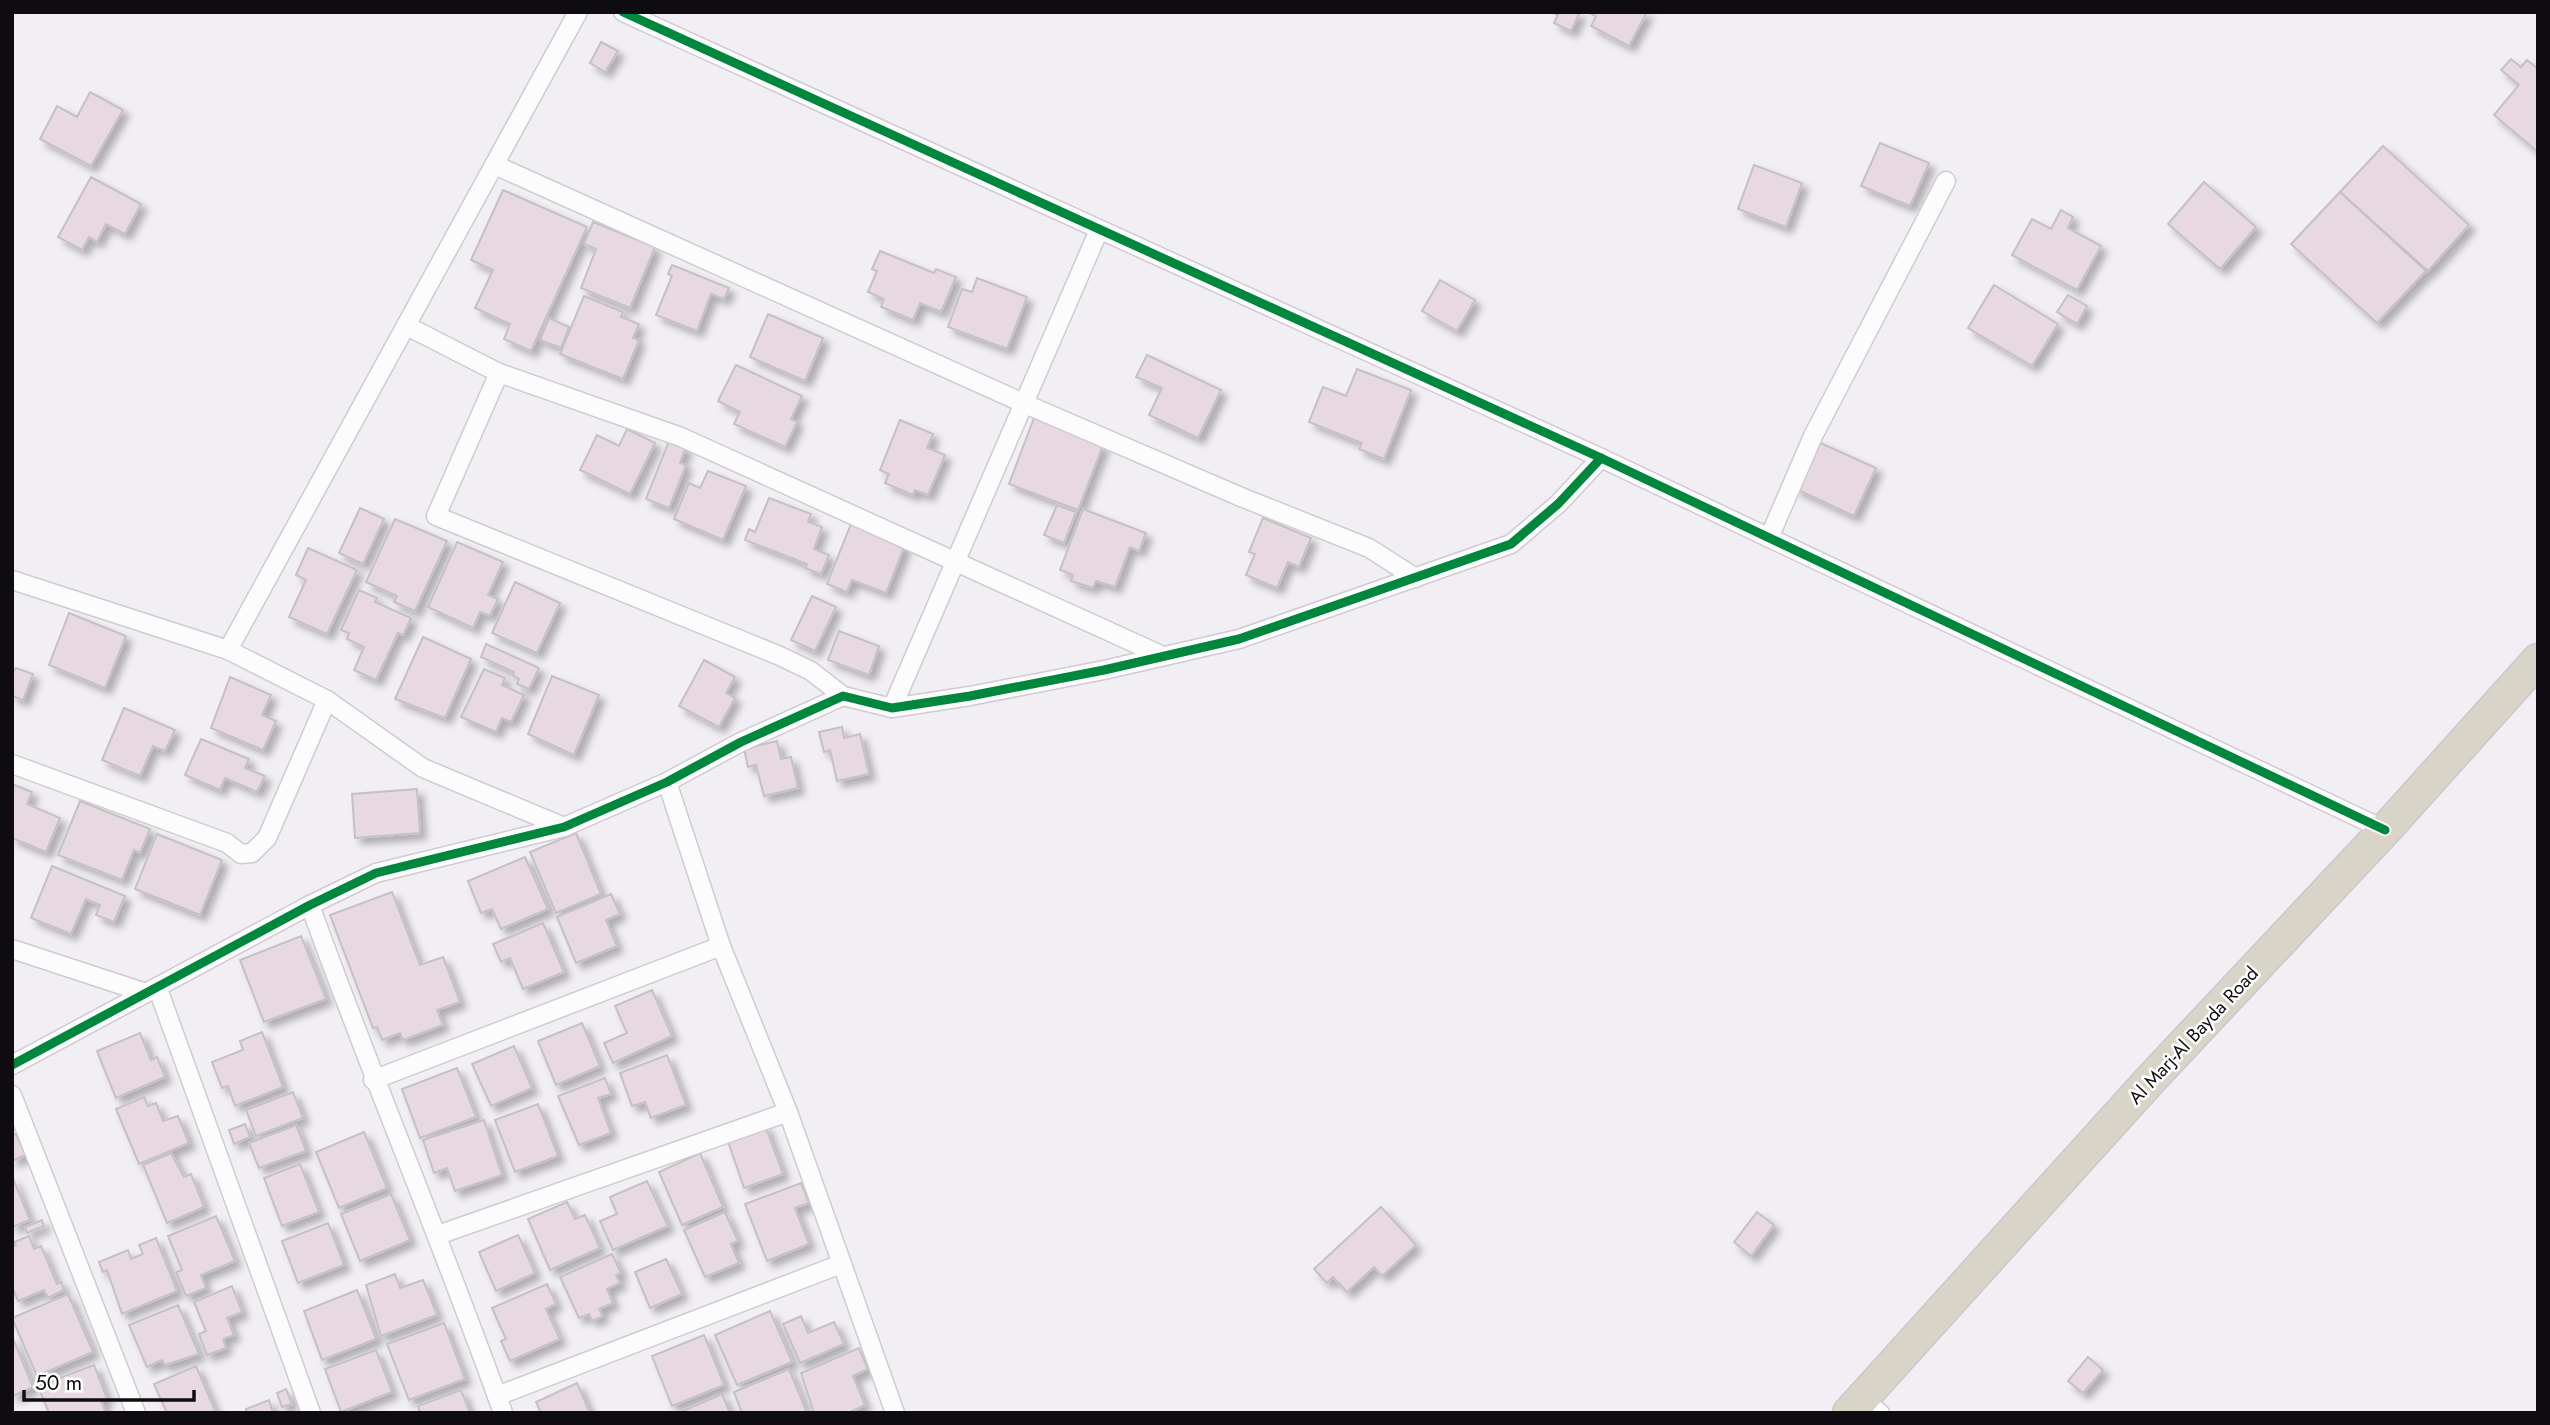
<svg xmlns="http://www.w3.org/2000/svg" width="2550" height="1425" viewBox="0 0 2550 1425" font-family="Jost,sans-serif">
  <defs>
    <filter id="shadow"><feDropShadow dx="6" dy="6" stdDeviation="3.5" flood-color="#0004"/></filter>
  </defs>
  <rect width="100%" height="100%" fill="#f1eef4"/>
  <g fill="#e8d8e1" stroke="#c4c1c4" stroke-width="2" filter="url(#shadow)">
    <polygon points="1551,12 1580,12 1571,31 1554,23 1558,15"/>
    <polygon points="1587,12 1647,12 1629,46 1591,26 1596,16"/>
    <polygon points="601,42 618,51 605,72 590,63"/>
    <polygon points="2511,59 2521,67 2527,60 2538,69 2538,152 2494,115 2519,85 2501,70"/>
    <polygon points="90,92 123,110 91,166 40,139 57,106 77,117"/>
    <polygon points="1880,143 1929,163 1910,206 1861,186"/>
    <polygon points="2383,146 2469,225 2428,271 2340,192"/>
    <polygon points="1754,165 1802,183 1786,227 1738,209"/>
    <polygon points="91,177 141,204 125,234 106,224 97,242 89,237 82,250 58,237"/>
    <polygon points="2204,182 2256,227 2220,269 2168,224"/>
    <polygon points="503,190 587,227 531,351 504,339 510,324 475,308 493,270 471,260"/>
    <polygon points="2340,192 2426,271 2377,323 2291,244"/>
    <polygon points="2061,210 2073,217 2068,228 2101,246 2077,290 2012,255 2032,219 2051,229"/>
    <polygon points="593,222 655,247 630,308 581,288 596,249 584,244"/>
    <polygon points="880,251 934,273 936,269 956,277 941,312 920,303 913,320 881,307 884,299 868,292 877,271 872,269"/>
    <polygon points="672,265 729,288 724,299 711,294 697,331 656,315 672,276 668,274"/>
    <polygon points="977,278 1027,297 1007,349 948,327 962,289 972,292"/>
    <polygon points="1440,280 1475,300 1457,331 1422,311"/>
    <polygon points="1994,285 2058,324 2032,366 1968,328"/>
    <polygon points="2068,295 2087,306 2077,324 2057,312"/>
    <polygon points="584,296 623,312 621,317 639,324 633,338 639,340 623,379 560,354"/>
    <polygon points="768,314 823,338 805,381 750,357"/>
    <polygon points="549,318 569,327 561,348 540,340"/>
    <polygon points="1147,355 1221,390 1198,438 1149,415 1162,388 1136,377"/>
    <polygon points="736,365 802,396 791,419 797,422 785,447 734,424 740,412 718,401"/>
    <polygon points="1357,369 1411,390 1384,459 1359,449 1362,443 1309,422 1323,387 1346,396"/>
    <polygon points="1034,418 1103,445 1078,510 1009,484"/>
    <polygon points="900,420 933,434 927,448 945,455 928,495 915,490 913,495 885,483 889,474 880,470"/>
    <polygon points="627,429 655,443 630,494 580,470 597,435 619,446"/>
    <polygon points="669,441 686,447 680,463 686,465 669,508 646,499"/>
    <polygon points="1816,441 1876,468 1854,516 1794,488"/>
    <polygon points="708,471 746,486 723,540 674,519 689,483 700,488"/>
    <polygon points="769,498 811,514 808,522 822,527 814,549 829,555 821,574 805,568 807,564 745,540 749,529 755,532"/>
    <polygon points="1057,505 1076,512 1064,543 1044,535"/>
    <polygon points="360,508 384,519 363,564 339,553"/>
    <polygon points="1083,509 1146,533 1139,551 1130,547 1115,587 1096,581 1093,588 1071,581 1073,575 1060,570"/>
    <polygon points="1263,518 1311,538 1299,567 1288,562 1277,588 1246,575 1255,554 1249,552"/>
    <polygon points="395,519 447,541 415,611 394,602 397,596 366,582"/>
    <polygon points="851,524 905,545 886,593 852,580 847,592 827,584"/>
    <polygon points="457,542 503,562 488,595 498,599 490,616 480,612 473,628 428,607"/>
    <polygon points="308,548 357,570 327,634 289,617 306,580 296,575"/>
    <polygon points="515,582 560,603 537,653 492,633"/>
    <polygon points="359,590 377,598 375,602 411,618 403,635 398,633 376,680 354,670 364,647 347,639 349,633 341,630"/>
    <polygon points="812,596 836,607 815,651 791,640"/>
    <polygon points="69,613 126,636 105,688 49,665"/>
    <polygon points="839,631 879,646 869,675 828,660"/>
    <polygon points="423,637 471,659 445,718 395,699"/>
    <polygon points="486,644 539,668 529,689 517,684 519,679 513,676 514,672 481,657"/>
    <polygon points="704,660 735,677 726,693 735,698 719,727 679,706"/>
    <polygon points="16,668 33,674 23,700 12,696 12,672"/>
    <polygon points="484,669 505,678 502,685 524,695 511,722 502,718 496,732 461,717"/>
    <polygon points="552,676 599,695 574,755 528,734"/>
    <polygon points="230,677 271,695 262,715 276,721 263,750 211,728"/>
    <polygon points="124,708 175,730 165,751 153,746 140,776 102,760"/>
    <polygon points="842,727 844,738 860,734 869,774 837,781 830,750 824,752 819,732"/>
    <polygon points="201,739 249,759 245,768 265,776 257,792 225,778 220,790 185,775"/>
    <polygon points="777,741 781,759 791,757 798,788 764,796 756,765 748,767 744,749"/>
    <polygon points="12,784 32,792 27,804 60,818 46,852 12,838"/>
    <polygon points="417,789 420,833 355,838 352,794"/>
    <polygon points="80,801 150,829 140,853 134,850 122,880 58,855"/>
    <polygon points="576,833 601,894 556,913 530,852"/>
    <polygon points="157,834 222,860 200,915 135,889"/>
    <polygon points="525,857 548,909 501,929 492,909 481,913 468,881"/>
    <polygon points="52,866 125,896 114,922 96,915 100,905 86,899 71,934 31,918"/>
    <polygon points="392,892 420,965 443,957 460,1002 437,1010 443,1025 403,1040 400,1033 382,1040 377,1027 373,1028 330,915"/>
    <polygon points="611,894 620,914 606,920 617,946 576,963 557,917"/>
    <polygon points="543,923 564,972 523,989 510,958 501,962 493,944"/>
    <polygon points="301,936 326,999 264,1022 240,960"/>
    <polygon points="652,990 672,1036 613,1063 604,1043 627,1033 615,1006"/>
    <polygon points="582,1023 600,1066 556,1085 538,1041"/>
    <polygon points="262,1032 283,1087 235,1106 228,1086 222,1088 212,1062 243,1050 240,1041"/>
    <polygon points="140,1033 151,1060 157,1057 165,1077 116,1098 97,1051"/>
    <polygon points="514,1046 532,1088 491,1106 472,1064"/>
    <polygon points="667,1055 686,1105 651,1118 645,1102 632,1106 620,1073"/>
    <polygon points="457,1068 476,1117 420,1138 402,1089"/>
    <polygon points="605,1078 611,1094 598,1098 611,1133 579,1145 558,1096"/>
    <polygon points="293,1092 303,1118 256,1136 246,1110"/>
    <polygon points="144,1097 148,1106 156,1103 163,1121 178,1116 189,1143 139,1164 116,1109"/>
    <polygon points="538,1104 558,1156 515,1172 495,1120"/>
    <polygon points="484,1120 502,1175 455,1191 447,1168 434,1173 423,1140"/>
    <polygon points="245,1124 250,1137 234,1144 229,1130"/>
    <polygon points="296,1125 306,1151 259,1168 249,1143"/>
    <polygon points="765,1125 783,1174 744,1188 727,1138"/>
    <polygon points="364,1132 387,1188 339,1208 316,1152"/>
    <polygon points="16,1134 26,1155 12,1161 12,1135"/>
    <polygon points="171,1153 184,1177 191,1174 204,1207 167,1223 143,1165"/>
    <polygon points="700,1153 723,1207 682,1225 659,1172"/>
    <polygon points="300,1164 319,1212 282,1226 264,1178"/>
    <polygon points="12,1176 30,1220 12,1227"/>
    <polygon points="647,1181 668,1226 613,1250 600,1221 617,1214 610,1197"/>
    <polygon points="801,1183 809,1203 795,1208 809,1244 767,1261 745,1204"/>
    <polygon points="391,1194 410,1240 360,1261 341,1214"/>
    <polygon points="567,1202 575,1219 585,1215 600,1248 550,1270 528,1219"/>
    <polygon points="1381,1207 1416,1245 1382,1276 1374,1267 1347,1292 1333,1277 1327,1283 1314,1269"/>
    <polygon points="725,1212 738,1241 731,1244 739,1263 705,1277 684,1230"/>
    <polygon points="1757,1212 1774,1225 1751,1256 1734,1242"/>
    <polygon points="216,1216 235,1261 201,1275 206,1288 186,1296 176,1272 182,1270 168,1236"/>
    <polygon points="42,1220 44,1226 27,1233 25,1227"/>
    <polygon points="328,1223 344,1265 298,1283 282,1241"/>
    <polygon points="518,1235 535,1273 496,1291 479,1252"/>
    <polygon points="29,1236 34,1249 41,1246 57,1284 61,1282 64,1290 48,1298 44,1290 18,1301 12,1287 12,1246 16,1245 14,1242"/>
    <polygon points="156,1238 177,1291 122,1314 107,1270 103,1272 99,1262 128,1250 131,1259 143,1254 139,1245"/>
    <polygon points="612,1254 621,1273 616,1275 620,1283 607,1289 613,1303 599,1309 603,1316 592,1321 589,1314 579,1318 560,1277"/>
    <polygon points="666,1259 682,1294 650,1308 635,1272"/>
    <polygon points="395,1274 400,1288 423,1280 437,1315 381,1336 366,1285"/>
    <polygon points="547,1284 556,1304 546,1309 560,1339 510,1361 501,1341 506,1339 492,1308"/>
    <polygon points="232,1286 242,1312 227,1318 234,1335 223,1339 226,1348 207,1355 199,1334 206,1331 194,1302"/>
    <polygon points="357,1290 376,1339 322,1360 304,1311"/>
    <polygon points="68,1294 93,1352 37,1376 12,1318"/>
    <polygon points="178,1305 199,1354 165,1365 162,1360 147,1367 129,1325"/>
    <polygon points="770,1311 792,1362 737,1385 715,1335"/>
    <polygon points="801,1316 808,1333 834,1322 844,1344 800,1363 783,1324"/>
    <polygon points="444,1323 465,1379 409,1400 387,1344"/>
    <polygon points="704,1335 724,1385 672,1406 652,1356"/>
    <polygon points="12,1336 33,1387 13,1396 12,1395"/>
    <polygon points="859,1348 868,1369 853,1376 865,1405 848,1413 814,1413 801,1373"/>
    <polygon points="376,1350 392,1392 341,1412 325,1369"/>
    <polygon points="2088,1357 2103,1370 2083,1393 2068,1381"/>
    <polygon points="94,1365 107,1399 101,1401 106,1413 49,1413 38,1386"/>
    <polygon points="196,1366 216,1413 167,1413 154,1384"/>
    <polygon points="789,1369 807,1413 742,1413 734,1392"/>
    <polygon points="577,1383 590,1413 541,1413 536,1402"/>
    <polygon points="286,1389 292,1404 282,1407 277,1393"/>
    <polygon points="461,1390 470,1413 420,1413 418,1406"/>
    <polygon points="722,1394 730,1413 678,1413"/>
    <polygon points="269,1400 273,1413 247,1413 246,1409"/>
  </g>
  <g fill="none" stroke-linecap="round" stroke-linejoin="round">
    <g stroke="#cfccd1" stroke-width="21">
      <g id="street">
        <polyline points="623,12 1601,458 2385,830"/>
        <polyline points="495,165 1023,403 1241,497 1369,548 1416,578"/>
        <polyline points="407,326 499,373 681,437 1163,656"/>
        <polyline points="499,373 436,516 780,656 811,671 843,696"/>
        <polyline points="1769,538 1813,436 1946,181"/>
        <polyline points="12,580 228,650 327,700 423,768 564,827"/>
        <polyline points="228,650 578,12"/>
        <polyline points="892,708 1099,230"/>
        <polyline points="12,764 227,843 241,854 252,853 267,838 327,700"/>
        <polyline points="667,782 721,946 788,1112 895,1413"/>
        <path d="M310,905C371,1075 442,1242 503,1413"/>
        <polyline points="12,949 146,993"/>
        <polyline points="158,989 311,1413"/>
        <polyline points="12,1065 310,905 376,873 564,827 667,782 741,742 843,696 892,708 970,696 1104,670 1239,639 1511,544 1558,504 1601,458"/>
        <polyline points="373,1080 721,946"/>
        <polyline points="12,1095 136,1413"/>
        <polyline points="438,1235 788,1112"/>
        <polyline points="497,1396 841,1264"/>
        <polyline points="1862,1399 1880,1413"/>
      </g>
    </g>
    <g stroke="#cac8cb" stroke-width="35">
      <polyline id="highway" points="1849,1413 2152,1078 2385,830 2538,660"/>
    </g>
    <use href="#street" stroke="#fdfcfd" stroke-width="18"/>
    <use href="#highway" stroke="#d8d4c7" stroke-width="32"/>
    <g stroke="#fff" stroke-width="13">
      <g id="cycleway">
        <polyline points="623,12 1601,458 2385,830"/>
        <polyline points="12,1065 310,905 376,873 564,827 667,782 741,742 843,696 892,708 970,696 1104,670 1239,639 1511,544 1558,504 1601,458"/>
      </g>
    </g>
    <use href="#cycleway" stroke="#00873e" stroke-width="9"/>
  </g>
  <g text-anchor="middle" stroke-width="5" stroke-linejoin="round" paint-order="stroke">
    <g font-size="19" fill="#0e0c10" stroke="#fff">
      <text transform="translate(2193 1035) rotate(-47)" y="7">Al Marj-Al Bayda Road</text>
    </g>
  </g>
  <rect width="2550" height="1425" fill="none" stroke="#0e0c10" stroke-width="28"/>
  <path d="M24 1390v10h170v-10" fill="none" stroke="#0e0c10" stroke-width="3.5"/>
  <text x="35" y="1390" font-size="21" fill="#0e0c10" stroke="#ffffff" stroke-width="5" paint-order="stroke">50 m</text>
</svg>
